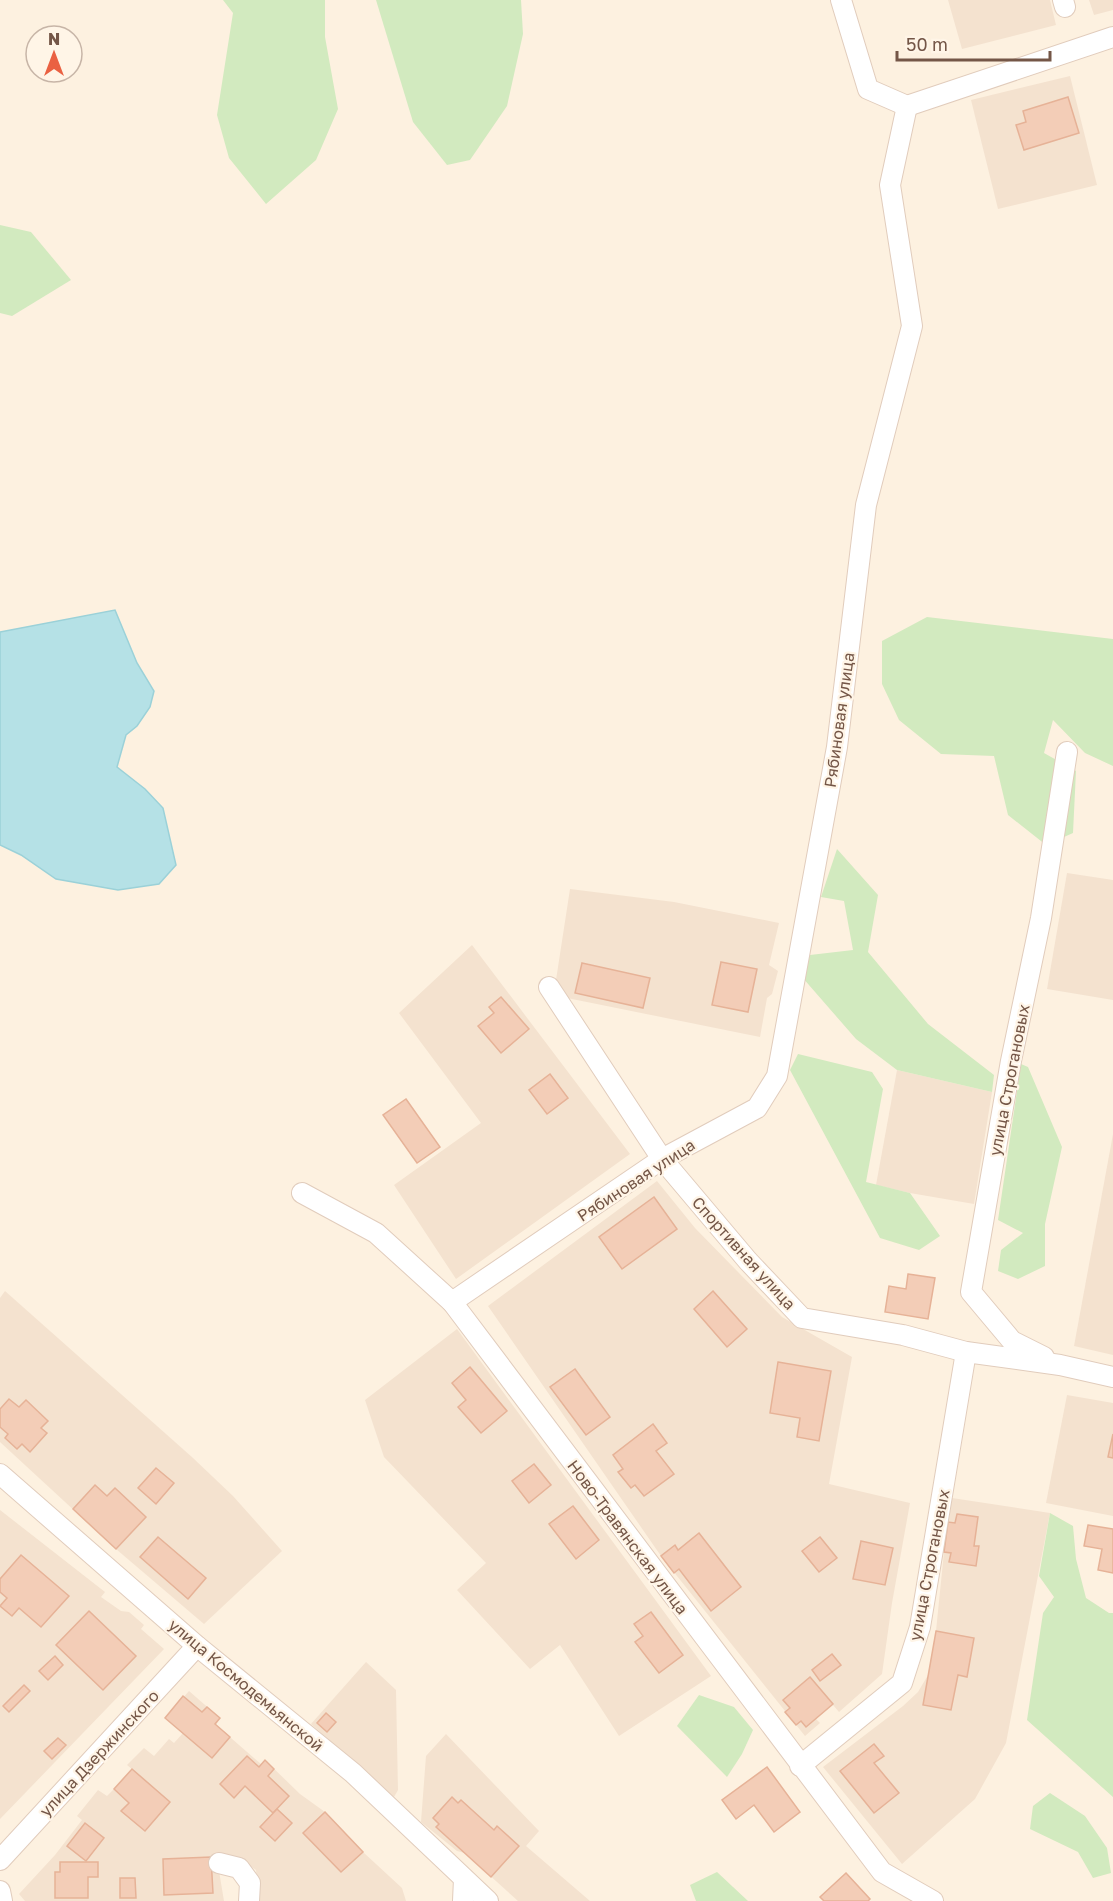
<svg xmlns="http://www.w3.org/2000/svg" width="1113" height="1901" viewBox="0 0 1113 1901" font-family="'Golos Text',sans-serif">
  <rect width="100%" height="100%" fill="#fdf1e0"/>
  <g fill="#f4e2cf">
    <polygon points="948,0 1050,0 1056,25 962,49"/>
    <polygon points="1089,0 1113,0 1113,10 1094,15"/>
    <polygon points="1070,76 1097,185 998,209 971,100"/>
    <polygon points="1067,873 1113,880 1113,1000 1047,989"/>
    <polygon points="570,889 674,902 779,923 769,965 778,971 772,994 767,998 760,1037 567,998 556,980"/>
    <polygon points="472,945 630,1154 456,1279 394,1185 481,1123 399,1013"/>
    <polygon points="897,1070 992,1092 974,1204 910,1193 876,1185"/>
    <polygon points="1113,1134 1113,1355 1074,1346"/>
    <polygon points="657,1181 695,1228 782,1317 852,1357 829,1484 910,1503 892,1603 882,1674 839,1712 833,1705 816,1719 820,1723 805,1736 661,1556 488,1306"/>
    <polygon points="5,1291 193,1458 233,1496 282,1551 204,1624 116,1549 0,1442 0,1298"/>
    <polygon points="457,1329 711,1676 619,1736 560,1645 530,1669 457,1590 486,1563 384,1457 365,1400"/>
    <polygon points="1067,1395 1113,1403 1113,1516 1046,1503"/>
    <polygon points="952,1498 1050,1513 1006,1743 975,1799 902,1864 823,1767 903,1706 918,1692 928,1675 936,1631 944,1552"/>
    <polygon points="0,1510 105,1592 101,1597 121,1611 129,1612 144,1625 141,1629 164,1649 0,1819"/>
    <polygon points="366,1662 396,1690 398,1790 394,1797 311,1724"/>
    <polygon points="189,1691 220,1718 216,1725 261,1764 265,1760 300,1794 325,1812 363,1852 402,1888 406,1901 259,1901 256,1870 246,1863 211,1858 212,1872 219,1871 224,1901 25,1901 19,1894 55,1855 82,1820 77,1816 98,1790 107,1796 133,1770 127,1765 144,1748 154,1756 169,1739 174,1743 183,1733 165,1718"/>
    <polygon points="446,1734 539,1831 526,1846 590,1901 518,1901 465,1853 457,1851 421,1822 426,1756"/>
  </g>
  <g fill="#d2eabf">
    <polygon points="223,0 325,0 325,37 338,109 316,160 266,204 229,158 217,115 233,13"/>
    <polygon points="376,0 521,0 523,34 507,106 470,160 447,165 413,122"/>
    <polygon points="0,225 31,232 71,280 12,316 0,313"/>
    <polygon points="927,617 1113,639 1113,766 1085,753 1053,720 1044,753 1076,771 1073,833 1046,845 1008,815 994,756 941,754 899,720 882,684 882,641"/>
    <polygon points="837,849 878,895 868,952 928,1024 994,1075 992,1092 897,1070 856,1039 802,977 810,955 853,950 844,901 821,897"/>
    <polygon points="798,1054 872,1072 883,1089 866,1182 910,1193 940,1236 919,1250 880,1238 790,1070"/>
    <polygon points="1021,1064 1028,1067 1062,1147 1045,1224 1045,1266 1018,1279 998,1271 1001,1250 1023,1233 998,1220"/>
    <polygon points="1050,1513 1073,1526 1076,1559 1086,1598 1109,1613 1113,1613 1113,1797 1027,1720 1043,1613 1054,1597 1039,1576"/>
    <polygon points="699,1695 734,1707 753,1730 742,1754 727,1777 677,1726"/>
    <polygon points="1050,1793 1085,1816 1107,1848 1111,1873 1093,1878 1078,1852 1030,1829 1033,1806"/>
    <polygon points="717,1872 748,1901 696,1901 690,1885"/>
  </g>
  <polygon fill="#b5e1e6" stroke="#9bd1d8" stroke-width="1.5" points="115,610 137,663 154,691 150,707 137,726 126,735 117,767 145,789 163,808 176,865 159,884 118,890 56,879 21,855 0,845 0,632"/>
  <g fill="#f3cdb7" stroke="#e6b297" stroke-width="1.5">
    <polygon points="1068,97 1079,133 1024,150 1016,125 1026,122 1023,111"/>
    <polygon points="721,962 757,969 748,1012 712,1005"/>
    <polygon points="582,963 650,978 643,1008 575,993"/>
    <polygon points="501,997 529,1029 501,1053 478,1026 494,1013 489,1007"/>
    <polygon points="550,1074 568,1098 547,1114 529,1090"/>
    <polygon points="406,1099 440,1147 417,1163 383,1115"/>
    <polygon points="654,1197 677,1229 622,1269 599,1237"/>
    <polygon points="908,1274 935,1278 928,1319 885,1312 889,1286 906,1289"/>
    <polygon points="713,1291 747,1329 727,1347 694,1309"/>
    <polygon points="778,1362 831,1371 819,1441 797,1437 800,1418 770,1413"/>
    <polygon points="470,1367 507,1411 481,1433 458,1407 466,1400 452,1383"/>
    <polygon points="575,1369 610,1417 586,1435 550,1387"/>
    <polygon points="9,1399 19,1407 26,1400 48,1421 41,1428 47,1433 30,1452 22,1444 17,1449 5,1438 8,1434 0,1427 0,1409"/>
    <polygon points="653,1424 667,1443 656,1451 674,1474 644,1496 635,1485 631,1488 618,1472 623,1469 613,1455"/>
    <polygon points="1113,1434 1113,1458 1108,1457"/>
    <polygon points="534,1464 551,1485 529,1503 512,1481"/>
    <polygon points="156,1468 174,1483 156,1504 138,1488"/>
    <polygon points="95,1485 107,1496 115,1488 146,1517 116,1549 73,1509"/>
    <polygon points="573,1506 599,1540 576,1559 549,1524"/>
    <polygon points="957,1514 978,1517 974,1546 979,1546 976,1566 949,1562 951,1553 944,1552 948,1522 955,1523"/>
    <polygon points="1088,1525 1113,1529 1113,1573 1098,1570 1102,1549 1084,1546"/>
    <polygon points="699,1533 741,1587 711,1611 679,1569 674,1573 661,1556 675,1545 678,1550"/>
    <polygon points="158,1537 206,1578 188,1599 140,1557"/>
    <polygon points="820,1537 837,1558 819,1572 802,1551"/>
    <polygon points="861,1541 893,1548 885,1585 853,1579"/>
    <polygon points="21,1555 69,1596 41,1627 19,1608 12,1616 0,1606 7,1598 0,1592 0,1579"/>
    <polygon points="89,1611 136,1656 103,1690 56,1645"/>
    <polygon points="651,1612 683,1655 659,1673 635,1642 643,1636 634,1624"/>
    <polygon points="936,1631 974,1638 967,1677 958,1675 951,1710 923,1705"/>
    <polygon points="832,1654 841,1665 820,1681 812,1670"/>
    <polygon points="55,1656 63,1665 48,1680 39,1671"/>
    <polygon points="810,1677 833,1704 806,1727 801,1721 796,1725 785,1712 790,1708 783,1700"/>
    <polygon points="24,1685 30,1691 9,1712 3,1706"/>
    <polygon points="183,1696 202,1712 207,1707 220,1718 215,1724 230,1737 212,1758 165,1718"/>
    <polygon points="326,1713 336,1722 327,1732 317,1723"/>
    <polygon points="58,1738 66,1745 52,1759 44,1751"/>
    <polygon points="874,1744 884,1756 874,1763 899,1793 874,1813 840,1771"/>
    <polygon points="247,1756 259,1767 265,1760 274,1769 268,1776 289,1796 273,1813 245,1786 234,1798 220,1784"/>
    <polygon points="767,1767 800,1812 774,1832 754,1805 736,1819 722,1800"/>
    <polygon points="132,1769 170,1802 145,1831 121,1811 129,1803 114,1789"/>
    <polygon points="452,1797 458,1803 461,1800 494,1830 497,1826 519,1846 491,1877 436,1827 439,1824 433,1818"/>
    <polygon points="277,1809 292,1823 275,1841 260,1827"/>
    <polygon points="325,1812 363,1852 341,1872 303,1833"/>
    <polygon points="85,1823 104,1838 86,1861 67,1846"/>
    <polygon points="211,1857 213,1893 164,1895 163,1859"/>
    <polygon points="60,1862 98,1862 98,1877 88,1877 88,1898 55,1898 55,1872 60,1872"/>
    <polygon points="846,1873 870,1899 868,1901 824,1901 820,1897"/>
    <polygon points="120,1878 135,1878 136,1898 120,1898"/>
  </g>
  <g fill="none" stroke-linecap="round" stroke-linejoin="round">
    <g stroke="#e1ccbc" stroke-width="22">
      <g id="minor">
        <polyline points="1063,0 1065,7"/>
        <polyline points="907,106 1113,37"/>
        <polyline points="549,987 662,1159 748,1261 802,1318 903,1335 966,1352 1060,1365 1113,1377"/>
        <polyline points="302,1193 376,1233 452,1302 882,1872 933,1901"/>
        <polyline points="452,1302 662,1159 757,1108 777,1076 837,747 866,505 912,326 890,185 907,106 868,89 841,0"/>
        <polyline points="1044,1357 1012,1341 971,1292 1011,1061 1041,918 1067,752"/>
        <polyline points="0,1474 197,1646 353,1773 488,1901"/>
        <polyline points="800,1766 902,1683 920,1627 966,1352"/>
        <polyline points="0,1860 197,1646"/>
        <polyline points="219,1863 239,1868 250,1883 249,1901"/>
        <polyline points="0,1891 2,1901"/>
        <polyline points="463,1901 464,1879"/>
      </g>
    </g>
    <use href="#minor" stroke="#fff" stroke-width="20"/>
  </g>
  <g text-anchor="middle" stroke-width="4.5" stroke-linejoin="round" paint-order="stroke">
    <g font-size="16" fill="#745647" stroke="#fff5e7">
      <text transform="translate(839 720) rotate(-82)" y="6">Рябиновая улица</text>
      <text transform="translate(1009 1080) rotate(-79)" y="6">улица Строгановых</text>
      <text transform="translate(636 1180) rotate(-33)" y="6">Рябиновая улица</text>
      <text transform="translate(744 1253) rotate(48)" y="6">Спортивная улица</text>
      <text transform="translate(628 1537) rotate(53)" y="6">Ново-Травянская улица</text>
      <text transform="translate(929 1565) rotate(-79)" y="6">улица Строгановых</text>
      <text transform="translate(246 1685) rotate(40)" y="6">улица Космодемьянской</text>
      <text transform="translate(99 1753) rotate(-47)" y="6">улица Дзержинского</text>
    </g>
  </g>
  <g transform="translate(54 54)"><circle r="28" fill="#fff5e7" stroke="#c7b5a7" stroke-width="1.5"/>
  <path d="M0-4.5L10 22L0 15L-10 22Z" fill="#ea6142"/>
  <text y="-9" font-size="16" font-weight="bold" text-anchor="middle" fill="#745647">N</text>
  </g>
  <path d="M897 51v9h153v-9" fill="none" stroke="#745647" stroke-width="3"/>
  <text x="906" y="51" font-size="18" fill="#745647" stroke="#fff5e7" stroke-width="4.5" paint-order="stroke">50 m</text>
</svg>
